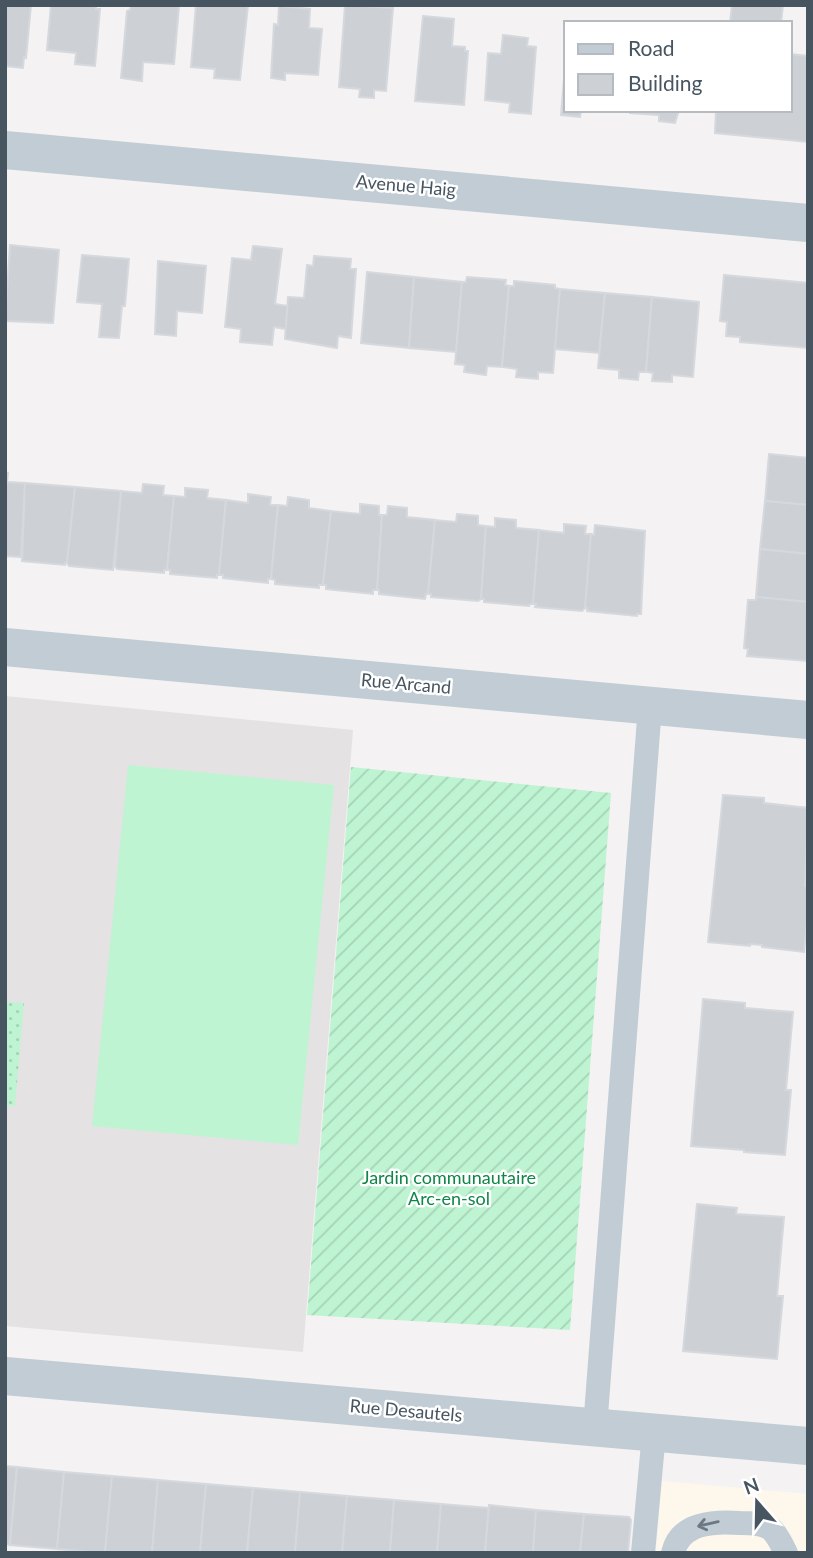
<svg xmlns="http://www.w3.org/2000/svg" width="813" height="1558" viewBox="0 0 813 1558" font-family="Lato,sans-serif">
  <defs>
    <pattern id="grass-dots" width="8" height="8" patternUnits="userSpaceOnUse" patternTransform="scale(1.75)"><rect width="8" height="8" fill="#bef4d2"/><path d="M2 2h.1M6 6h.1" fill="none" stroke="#a5d3b7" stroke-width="1.8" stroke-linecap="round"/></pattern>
    <pattern id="garden-furrows" width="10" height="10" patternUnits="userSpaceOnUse" patternTransform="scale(1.75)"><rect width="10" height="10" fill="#bef4d2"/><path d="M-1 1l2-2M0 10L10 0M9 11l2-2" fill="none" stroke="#a5d3b7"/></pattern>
  </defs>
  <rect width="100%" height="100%" fill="#f4f2f2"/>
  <polygon fill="#fef8ec" points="662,1481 808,1494 808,1553 656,1553"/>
  <polygon fill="#e5e2e4" points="5,696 353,730 303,1352 5,1326"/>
  <polygon fill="url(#grass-dots)" points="5,1002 24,1003 15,1106 5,1106"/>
  <polygon fill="url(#garden-furrows)" points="351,767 611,793 570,1330 307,1315"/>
  <polygon fill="#bef4d2" points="128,765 334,785 298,1145 92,1126"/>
  <g fill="#cdd1d6" stroke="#d5d8dd" stroke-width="2">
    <polygon points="5,5 31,5 26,58 24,57 23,68 5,66"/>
    <polygon points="51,5 96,5 96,9 100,9 95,66 75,64 76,53 47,50"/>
    <polygon points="131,5 189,5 179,6 174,64 143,62 142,81 121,78 127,11 130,10"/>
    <polygon points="196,5 248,5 240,80 214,78 215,69 191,67"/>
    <polygon points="345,5 393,8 386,91 374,90 374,98 359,97 360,89 339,87"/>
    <polygon points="732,5 783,5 781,23 730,23"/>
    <polygon points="279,6 310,9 309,28 322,29 318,75 285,73 285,80 271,78 274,24 278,25"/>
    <polygon points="423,16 454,19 452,46 465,47 465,51 468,51 464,105 415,101"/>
    <polygon points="503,35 528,38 527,46 536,47 531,114 509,112 510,103 485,100 488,53 501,54"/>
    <polygon points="790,54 808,56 808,142 715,133 716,110 790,110"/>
    <polygon points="566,55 566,110 581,110 580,117 561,115"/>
    <polygon points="630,110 679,110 675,123 659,121 659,115 630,113"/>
    <polygon points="10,245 59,250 53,323 5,321"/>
    <polygon points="253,246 282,249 275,304 288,306 286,329 274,327 272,345 240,342 241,329 225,327 232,258 251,260"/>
    <polygon points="82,255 129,259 125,306 122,306 119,338 99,337 102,304 77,302"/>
    <polygon points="314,256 351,259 350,269 356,269 351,338 338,336 337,348 285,339 288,297 304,298 307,265 313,266"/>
    <polygon points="158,261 206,266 202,313 177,311 176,336 155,334"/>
    <polygon points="367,272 414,277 409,348 361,343"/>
    <polygon points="724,275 808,283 808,348 740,342 740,337 726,336 727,322 720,321"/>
    <polygon points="414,277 462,282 456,352 409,348"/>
    <polygon points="467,277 506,280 505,285 509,286 502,367 487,366 486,375 464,372 465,365 455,364 462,282 466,282"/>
    <polygon points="514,281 555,285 555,288 560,289 553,373 538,372 538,379 516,377 517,369 502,367 509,286 514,286"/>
    <polygon points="560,289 605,293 599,353 555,349"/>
    <polygon points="605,293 652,297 646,372 639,372 638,380 619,378 619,370 598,368"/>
    <polygon points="652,297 699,302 693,377 672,375 672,382 652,381 653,373 646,372"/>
    <polygon points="769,454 808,458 808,505 765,501"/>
    <polygon points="5,472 8,473 7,482 25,483 21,557 5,556"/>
    <polygon points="25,483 75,487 67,563 65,563 65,565 22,561"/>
    <polygon points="143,484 164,486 163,495 174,496 167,570 164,570 164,573 117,569 115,566 121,491 142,493"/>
    <polygon points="75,487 121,491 113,570 69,566 67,563"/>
    <polygon points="185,488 208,490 207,498 226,500 219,575 217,575 217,578 170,574 170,570 167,570 174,496 185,497"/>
    <polygon points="248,494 271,497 270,505 278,505 271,579 268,579 268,583 223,578 223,575 219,575 226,500 248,503"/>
    <polygon points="288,497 309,500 309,508 331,511 323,585 319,585 319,588 275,584 275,580 271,579 278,505 287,506"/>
    <polygon points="765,501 808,505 808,554 760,549"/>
    <polygon points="360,504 379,506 379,515 382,515 377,590 373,590 373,594 326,589 326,585 323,585 331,511 360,514"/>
    <polygon points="388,506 407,508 407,517 435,520 428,594 426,594 425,599 379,594 379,590 377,590 382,515 387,515"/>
    <polygon points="457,514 478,516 478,525 486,526 481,599 478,601 431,597 431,594 428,594 435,520 456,522"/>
    <polygon points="495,518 516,520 516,528 539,530 533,604 530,604 529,606 484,602 484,599 481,599 486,526 495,527"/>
    <polygon points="564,524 586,526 585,534 591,534 585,608 582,611 535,607 536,604 533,604 539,530 564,533"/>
    <polygon points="595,525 645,531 641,614 637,614 637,616 587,611 587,608 585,608 591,534 594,535"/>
    <polygon points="760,549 808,554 808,602 756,597"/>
    <polygon points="756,597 808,602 808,661 747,656 748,649 744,648 748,600 756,600"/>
    <polygon points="723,795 764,798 764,803 808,808 805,886 808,886 808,910 804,952 762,947 762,945 750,944 750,946 708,942"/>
    <polygon points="703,999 745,1003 745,1008 793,1012 786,1090 791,1090 785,1155 744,1152 744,1150 691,1146"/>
    <polygon points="697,1204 737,1208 736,1214 784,1217 777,1296 783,1296 777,1359 683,1351"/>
    <polygon points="5,1466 17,1467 10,1545 5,1544"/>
    <polygon points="17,1467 64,1472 57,1549 10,1545"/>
    <polygon points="64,1472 112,1476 105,1553 57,1549"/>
    <polygon points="112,1476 158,1480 152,1553 105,1553"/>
    <polygon points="158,1480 206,1484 200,1553 152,1553"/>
    <polygon points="206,1484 253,1488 247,1553 200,1553"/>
    <polygon points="253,1488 300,1492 295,1553 247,1553"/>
    <polygon points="300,1492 347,1496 342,1553 295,1553"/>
    <polygon points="347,1496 394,1500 390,1553 342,1553"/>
    <polygon points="394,1500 441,1504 437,1553 390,1553"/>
    <polygon points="441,1504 489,1508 485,1553 437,1553"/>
    <polygon points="489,1505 536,1510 533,1553 485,1553"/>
    <polygon points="536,1510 584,1514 580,1553 533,1553"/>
    <polygon points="584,1514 629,1517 631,1520 628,1553 580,1553"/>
  </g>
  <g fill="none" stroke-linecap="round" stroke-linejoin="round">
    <g stroke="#c1ccd4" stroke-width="24">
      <polyline points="595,1428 650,706"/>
      <polyline points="643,1553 654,1433"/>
      <path d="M673,1553C680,1522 715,1521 740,1523C751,1523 764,1523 772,1530C778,1536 782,1545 786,1553"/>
    </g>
    <g stroke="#c1ccd4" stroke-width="38">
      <polyline points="5,647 808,720"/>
      <polyline points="5,1376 808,1446"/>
    </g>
    <polyline stroke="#c1ccd4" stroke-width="38" points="5,150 808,223"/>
  </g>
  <defs><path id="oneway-shaft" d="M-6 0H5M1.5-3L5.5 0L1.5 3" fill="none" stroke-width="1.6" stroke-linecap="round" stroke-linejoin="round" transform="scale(1.75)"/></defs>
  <use stroke="#6c7984" href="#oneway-shaft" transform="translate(708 1524) rotate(167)"/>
  <g text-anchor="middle" stroke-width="5" stroke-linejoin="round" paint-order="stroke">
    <g font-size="18" fill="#475561" stroke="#fff">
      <text transform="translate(406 186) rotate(5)" y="6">Avenue Haig</text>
      <text transform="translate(406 684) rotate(5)" y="6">Rue Arcand</text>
      <text transform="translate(406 1411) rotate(5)" y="6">Rue Desautels</text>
    </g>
    <g font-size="18" fill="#0f8648" stroke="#fff">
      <text x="449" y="1184">Jardin communautaire<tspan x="449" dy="21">Arc-en-sol</tspan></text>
    </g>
  </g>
  <rect width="813" height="1558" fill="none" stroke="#475561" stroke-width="14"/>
  <rect x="564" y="21" width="228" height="91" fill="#ffffff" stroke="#b5bbc0" stroke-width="2"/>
  <rect x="578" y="44" width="35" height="10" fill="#c1ccd4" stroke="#b5bbc0" stroke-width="2"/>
  <text x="628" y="56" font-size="21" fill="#475561">Road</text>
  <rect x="578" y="74" width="35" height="21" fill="#cdd1d6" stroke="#b5bbc0" stroke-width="2"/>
  <text x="628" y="91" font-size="21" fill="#475561">Building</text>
  <g transform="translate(757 1502) rotate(340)" stroke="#ffffff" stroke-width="5" paint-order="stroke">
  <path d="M0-5L12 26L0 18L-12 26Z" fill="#475561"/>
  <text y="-10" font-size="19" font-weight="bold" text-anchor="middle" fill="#475561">N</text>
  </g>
</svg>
